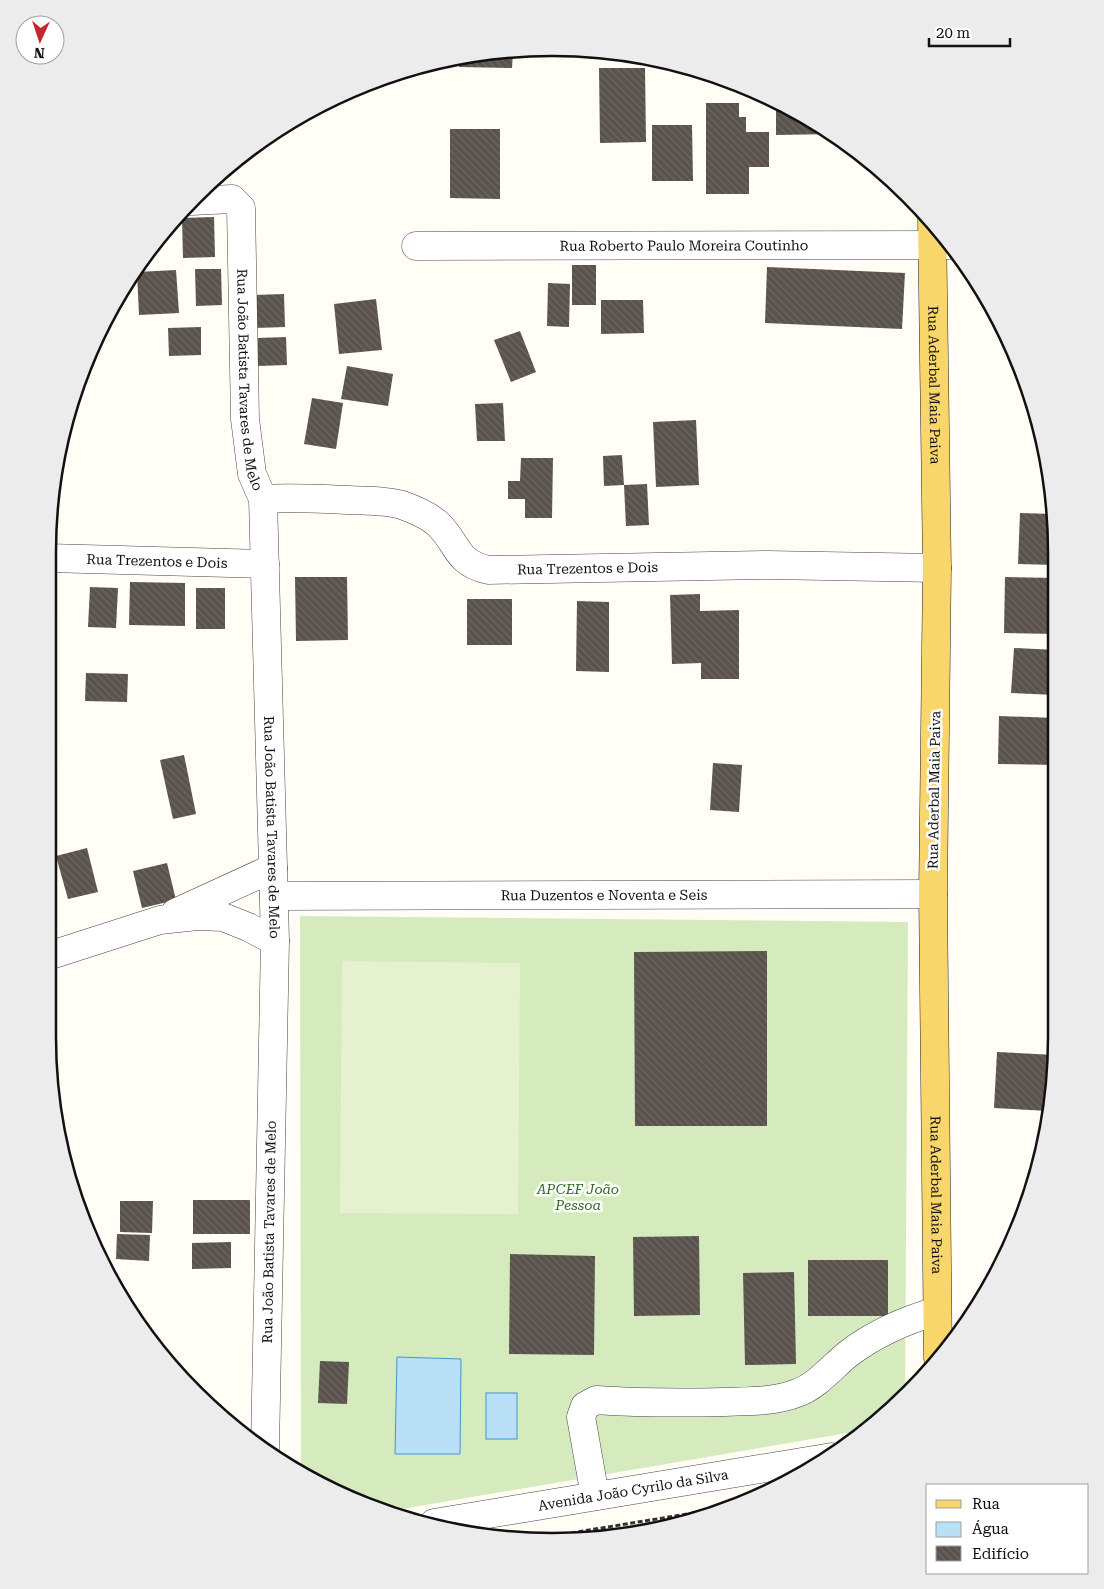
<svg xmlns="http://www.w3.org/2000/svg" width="1104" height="1589" viewBox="0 0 1104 1589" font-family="'Roboto Serif',serif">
  <defs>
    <pattern id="building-back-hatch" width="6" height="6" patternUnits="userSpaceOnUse" patternTransform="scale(1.25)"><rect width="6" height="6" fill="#5a524d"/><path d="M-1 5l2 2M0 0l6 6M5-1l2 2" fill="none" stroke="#6d6662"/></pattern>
  </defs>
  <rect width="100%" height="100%" fill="#fffdf5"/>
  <polygon fill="#d5ebbd" points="300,916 908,922 905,1397 865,1430 390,1511 359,1503 301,1474"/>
  <polygon fill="#e6f2cf" points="342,961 520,963 518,1214 340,1213"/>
  <g fill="#b9e0f7" stroke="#3f96cf">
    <polygon points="397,1357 461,1359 460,1454 395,1454"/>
    <rect x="486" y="1393" width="31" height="46"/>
  </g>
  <g fill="url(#building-back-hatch)">
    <polygon points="513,51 512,68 459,67 459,57"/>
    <polygon points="599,68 645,68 646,142 600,143"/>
    <polygon points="776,102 833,133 834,134 776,135"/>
    <polygon points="706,103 739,103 739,117 746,117 746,132 769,132 769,167 749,167 749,194 706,194"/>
    <polygon points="652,125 692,125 693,181 652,181"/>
    <polygon points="450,129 500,129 500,199 450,198"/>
    <polygon points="214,217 215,257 183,258 182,218"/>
    <polygon points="153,250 154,258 147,259"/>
    <rect x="572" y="265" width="24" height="40"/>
    <polygon points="767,267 905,273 902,329 765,323"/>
    <polygon points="195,269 221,269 222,305 196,306"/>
    <polygon points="176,270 179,313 139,315 137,272"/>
    <polygon points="548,283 570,284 569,327 547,326"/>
    <polygon points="284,294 285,327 255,328 254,295"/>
    <polygon points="376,299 382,350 339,354 334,304"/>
    <polygon points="601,300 643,300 644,333 601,334"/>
    <polygon points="201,327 201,355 169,356 168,328"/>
    <polygon points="520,331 536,372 511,382 494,340"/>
    <polygon points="286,337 287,365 258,366 257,338"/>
    <polygon points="347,366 393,374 388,406 341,399"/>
    <polygon points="83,370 83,385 76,385 81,376"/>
    <polygon points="312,398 343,403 336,449 304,444"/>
    <polygon points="503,403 505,441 477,441 475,404"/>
    <polygon points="696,420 699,485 656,487 653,422"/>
    <polygon points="622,455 624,485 604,486 603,456"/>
    <polygon points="521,458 553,458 552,518 525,518 525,499 508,499 508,481 520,481"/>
    <polygon points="647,484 649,525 626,526 624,485"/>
    <polygon points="1020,513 1053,514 1056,565 1018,564"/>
    <polygon points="295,577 347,577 348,640 296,641"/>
    <polygon points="1005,577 1056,578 1056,634 1004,633"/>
    <polygon points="130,582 185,583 185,626 129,625"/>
    <polygon points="90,587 118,588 116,628 88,627"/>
    <rect x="196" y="588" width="29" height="41"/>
    <polygon points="700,594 700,611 739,610 739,679 701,679 701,663 672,664 670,595"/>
    <rect x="467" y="599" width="45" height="46"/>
    <polygon points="577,601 609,602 609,672 576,671"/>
    <polygon points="1014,648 1056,650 1056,695 1011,693"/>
    <polygon points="86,673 128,674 127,702 85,701"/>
    <polygon points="999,716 1056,718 1056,765 998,764"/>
    <polygon points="184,755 196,814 173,819 160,760"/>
    <polygon points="713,763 742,765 739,812 710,810"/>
    <polygon points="87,848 98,892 68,899 56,856"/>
    <polygon points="167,863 176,900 142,908 133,871"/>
    <polygon points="767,951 767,1126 635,1126 634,952"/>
    <polygon points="997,1052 1055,1055 1049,1111 994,1108"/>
    <rect x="193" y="1200" width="57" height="34"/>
    <polygon points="120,1201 153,1201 152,1233 120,1232"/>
    <polygon points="117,1234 150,1235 149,1261 116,1259"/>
    <polygon points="699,1236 700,1315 634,1316 633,1237"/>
    <polygon points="231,1242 231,1268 192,1269 192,1243"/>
    <polygon points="510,1254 595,1256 594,1355 509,1354"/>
    <rect x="808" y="1260" width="80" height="56"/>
    <polygon points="794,1272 796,1364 745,1365 743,1273"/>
    <polygon points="320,1361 349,1362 347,1404 318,1403"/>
  </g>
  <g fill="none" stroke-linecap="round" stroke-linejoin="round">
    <g stroke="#444" stroke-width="29">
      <g id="minor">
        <path id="s1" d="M191,201L232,199L241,208L245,419L252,474L263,499L275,941L265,1449"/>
        <path id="s2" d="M416,246L952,245"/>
        <path id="s3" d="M263,499C291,497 320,499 348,500C365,501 385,500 402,505C413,509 430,516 439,525C459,545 455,562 488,570L768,565L937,568"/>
        <path id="s4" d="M48,558L265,564"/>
        <path id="s5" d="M274,896L933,894"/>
        <polyline points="175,913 273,868"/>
        <polyline points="48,956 160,920 197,916 223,917 248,927 275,941"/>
        <path d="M595,1496L581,1417L585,1406L596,1400C639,1403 682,1403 725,1402C750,1401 774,1402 797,1393C817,1386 832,1367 848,1354C874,1334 906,1320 937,1311"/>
        <path id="s6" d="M434,1523L832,1457"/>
      </g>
    </g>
    <g stroke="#222" stroke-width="29">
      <g id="major">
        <path id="s7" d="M932,221L937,568L933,894L938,1358"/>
      </g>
    </g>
    <polyline stroke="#333" stroke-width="3" stroke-dasharray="5 2.5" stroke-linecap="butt" points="534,1539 718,1509"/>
    <use href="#minor" stroke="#fff" stroke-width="28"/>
    <use href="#major" stroke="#f9d66b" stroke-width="28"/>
  </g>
  <g text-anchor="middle" stroke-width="5" stroke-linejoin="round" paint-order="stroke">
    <g font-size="14" fill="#111" stroke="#fff">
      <text dy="5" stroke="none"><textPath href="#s2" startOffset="268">Rua Roberto Paulo Moreira Coutinho</textPath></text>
      <text dy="5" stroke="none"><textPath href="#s1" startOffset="226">Rua João Batista Tavares de Melo</textPath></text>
      <text dy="5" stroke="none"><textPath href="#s7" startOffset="164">Rua Aderbal Maia Paiva</textPath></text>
      <text dy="5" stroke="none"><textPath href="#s4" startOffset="109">Rua Trezentos e Dois</textPath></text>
      <text dy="5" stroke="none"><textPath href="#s3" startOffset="350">Rua Trezentos e Dois</textPath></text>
      <text transform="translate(934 790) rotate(-89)" y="5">Rua Aderbal Maia Paiva</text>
      <text dy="5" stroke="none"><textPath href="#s1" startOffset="676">Rua João Batista Tavares de Melo</textPath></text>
      <text dy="5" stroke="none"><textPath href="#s5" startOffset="330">Rua Duzentos e Noventa e Seis</textPath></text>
      <text dy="5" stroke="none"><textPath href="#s7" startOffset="974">Rua Aderbal Maia Paiva</textPath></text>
      <text transform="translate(269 1232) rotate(-89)" y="5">Rua João Batista Tavares de Melo</text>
      <text dy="5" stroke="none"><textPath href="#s6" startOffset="202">Avenida João Cyrilo da Silva</textPath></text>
    </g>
    <g font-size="14" font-style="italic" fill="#2f6b1f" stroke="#fff">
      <text x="578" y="1194">APCEF João<tspan x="578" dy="16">Pessoa</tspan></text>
    </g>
  </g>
  <path d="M0 0H1104V1589H0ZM552 56H552A496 496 0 0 1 1048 552V1037A496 496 0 0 1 552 1533H552A496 496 0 0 1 56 1037V552A496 496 0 0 1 552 56Z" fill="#ececec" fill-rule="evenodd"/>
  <path fill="none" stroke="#111" stroke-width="2.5" d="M552 56H552A496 496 0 0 1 1048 552V1037A496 496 0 0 1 552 1533H552A496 496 0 0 1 56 1037V552A496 496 0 0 1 552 56Z"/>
  <rect x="926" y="1484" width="162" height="90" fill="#ffffff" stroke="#a0a0a0"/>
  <rect x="936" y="1500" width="25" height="8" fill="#f9d66b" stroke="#a0a0a0"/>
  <text x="972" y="1509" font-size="15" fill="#111111">Rua</text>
  <rect x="936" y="1522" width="25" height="15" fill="#b9e0f7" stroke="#a0a0a0"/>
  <text x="972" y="1534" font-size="15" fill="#111111">Água</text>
  <rect x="936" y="1546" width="25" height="15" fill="url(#building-back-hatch)" stroke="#a0a0a0"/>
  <text x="972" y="1559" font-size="15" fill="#111111">Edifício</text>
  <g transform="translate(40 40) rotate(183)"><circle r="24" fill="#ffffff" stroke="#a0a0a0"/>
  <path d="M0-4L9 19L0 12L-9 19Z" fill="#c4262e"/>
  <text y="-8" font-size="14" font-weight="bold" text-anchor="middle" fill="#111111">N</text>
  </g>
  <path d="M929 38v8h81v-8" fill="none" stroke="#111111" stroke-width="2.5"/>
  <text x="936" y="38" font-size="15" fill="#111111" stroke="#ffffff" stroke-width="4" paint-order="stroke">20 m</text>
</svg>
